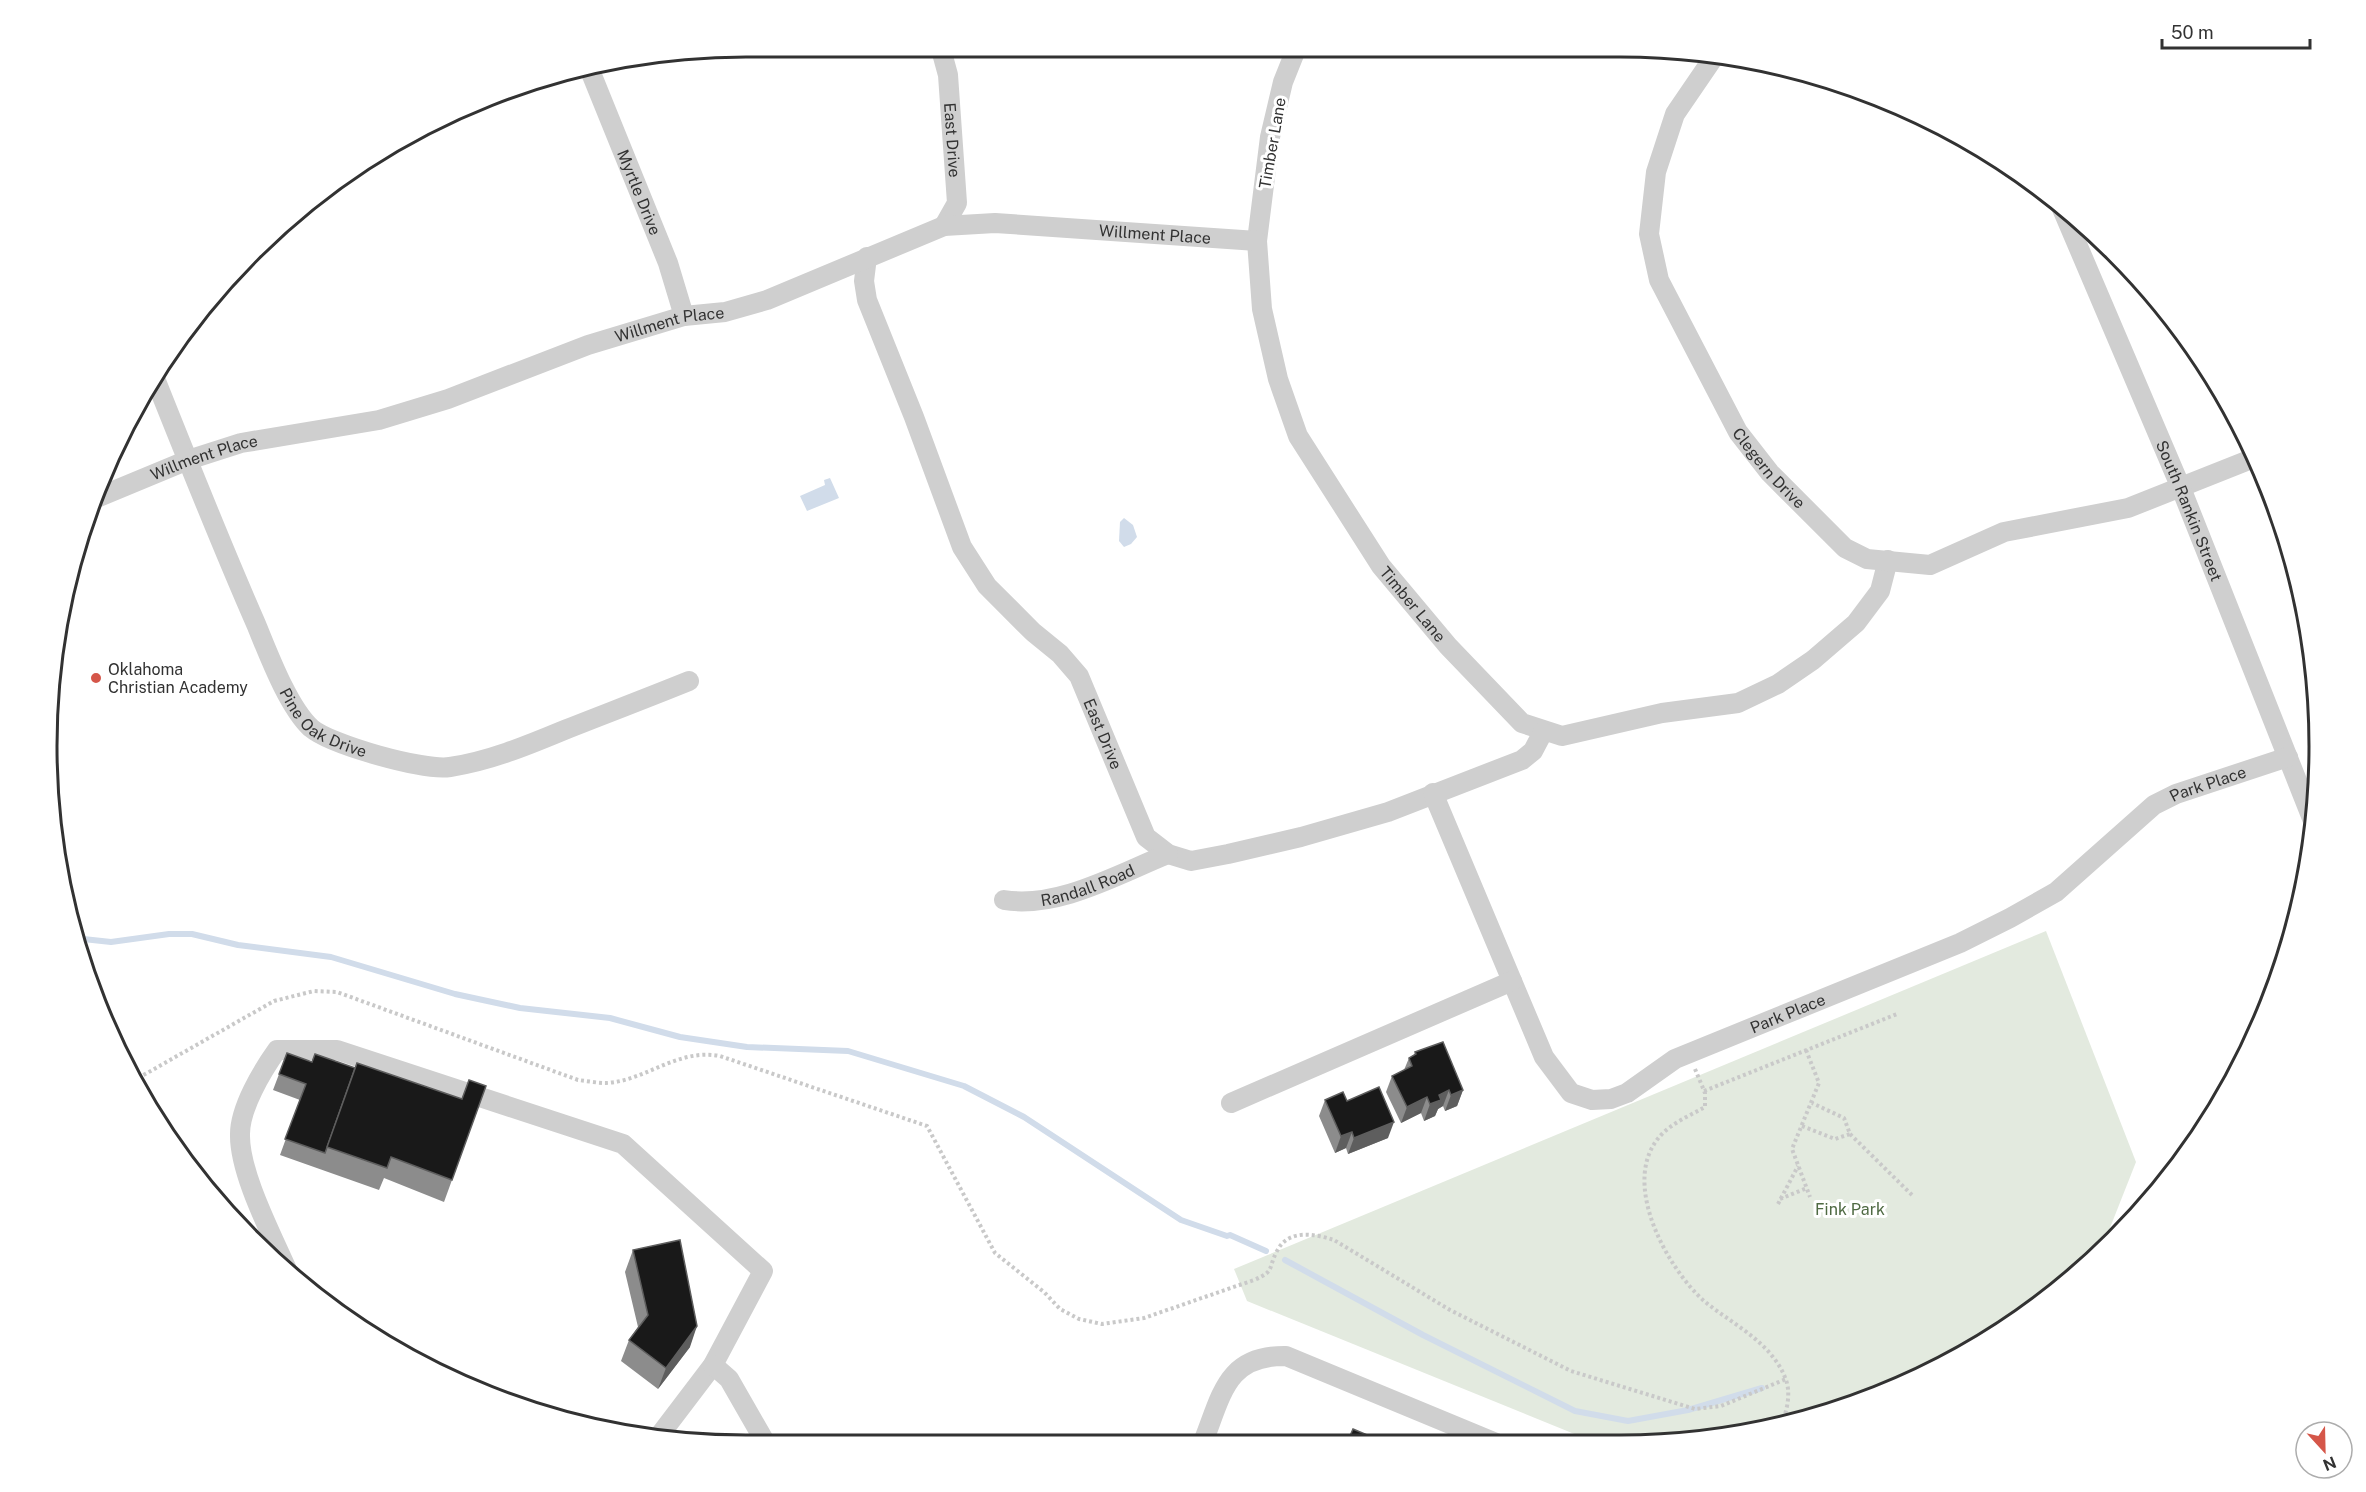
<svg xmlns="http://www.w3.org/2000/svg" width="2366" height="1492" viewBox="0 0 2366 1492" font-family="'Public Sans',sans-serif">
  <rect width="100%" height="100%" fill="#fff"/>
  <polygon fill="#e3eadf" points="2046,931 2136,1162 2104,1243 2046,1301 1930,1373 1801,1422 1666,1444 1599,1444 1247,1301 1234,1269"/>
  <g fill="#d1dcea">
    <polygon points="830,478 839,498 807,511 800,496 825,485 824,480"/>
    <polygon points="1124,518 1133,525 1137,537 1131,544 1124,547 1119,541 1120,522"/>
  </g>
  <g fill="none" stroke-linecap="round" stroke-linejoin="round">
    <g stroke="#d1dcea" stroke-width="6">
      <polyline points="74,938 111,942 169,934 192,934 238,945 331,957 455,994 520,1008 610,1018 680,1037 747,1047 848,1051 964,1086 1024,1117 1181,1220 1227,1236 1230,1235 1266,1251"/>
      <polyline points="1285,1260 1423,1335 1575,1411 1628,1421 1688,1410 1762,1388"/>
    </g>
    <g stroke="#c9c9c9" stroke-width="4" stroke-dasharray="3 3" stroke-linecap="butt">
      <polyline points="1806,1050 1819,1083 1792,1149 1810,1197"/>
      <path d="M1695,1069L1705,1093V1107C1691,1115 1674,1122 1662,1134C1618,1179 1666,1267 1704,1301C1732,1324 1773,1343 1786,1380C1791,1394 1787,1411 1781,1425"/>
      <path d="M133,1081L274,1001L314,991L337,992L578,1080C587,1081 597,1083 606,1083C646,1081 677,1048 720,1056L927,1126L995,1253L1044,1292L1060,1309L1079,1319L1102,1324L1144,1318L1254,1280C1275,1271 1268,1269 1276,1253C1287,1228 1315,1234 1334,1240L1450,1310L1571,1371L1695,1409L1721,1406L1786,1379"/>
      <polyline points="1704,1091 1897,1014"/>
      <polyline points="1802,1126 1835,1139 1850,1134 1844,1118 1812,1103"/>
      <polyline points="1850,1134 1912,1195"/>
      <polyline points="1780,1199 1807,1188"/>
      <polyline points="1778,1204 1798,1166"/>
    </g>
    <g stroke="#cfcfcf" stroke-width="20">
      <path id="s1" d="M1295,52L1283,82L1270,137L1257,241L1262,309L1278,379L1298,436L1381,566L1448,646L1522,723L1562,736L1662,713L1738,703L1778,684L1813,660L1856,623L1880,591L1888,560"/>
      <path id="s2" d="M942,53L948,75L957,203L944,226"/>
      <path id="s3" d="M1716,54L1675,114L1656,172L1649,234L1659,280L1738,432L1770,473L1845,548L1867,559L1930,565L2004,532L2128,508L2254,458"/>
      <path id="s4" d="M589,68L668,263L684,316"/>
      <path id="s5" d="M2060,204L2181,488L2313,821"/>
      <path id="s6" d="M867,257L864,281L867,300L914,417L962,547L987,586L1033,632L1060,654L1079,676L1146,837L1168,854L1191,861L1228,854L1301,837L1388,812L1522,760L1533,751L1543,732"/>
      <path id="s7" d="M154,376C187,459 220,542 256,624C268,653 288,707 311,728C331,745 424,771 450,767C489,761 526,746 562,731C605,714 647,698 689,681"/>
      <path id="s8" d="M94,499L188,460L241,443L379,420L448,399L588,345L684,316L725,312L767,300L944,226L995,223L1257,241"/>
      <path id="s9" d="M1433,793L1544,1057L1571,1093L1592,1100L1611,1099L1627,1093L1675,1059L1960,943L2010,918L2056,892L2154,805L2176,794L2288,757"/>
      <path id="s10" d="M1004,900C1058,909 1118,874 1168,854"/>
      <polyline points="1231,1103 1512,981"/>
      <path d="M288,1272C272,1235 239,1173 240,1134C240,1108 262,1071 277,1050H337L623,1144L763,1271L713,1365L656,1440"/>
      <polyline points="713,1365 729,1379 764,1440"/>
      <path d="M1203,1442C1222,1395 1226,1355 1286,1356L1496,1443"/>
    </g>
  </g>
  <g fill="#8c8c8c">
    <polygon points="1415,1052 1463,1090 1457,1106 1445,1111 1443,1106 1438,1109 1435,1116 1424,1121 1421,1113 1401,1123 1386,1092 1392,1076 1404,1070 1409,1058 1414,1055"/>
    <polygon points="287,1053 312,1062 355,1068 462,1099 486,1086 444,1202 384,1178 379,1190 280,1155 300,1100 273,1090"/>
    <polygon points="1325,1100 1347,1101 1388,1138 1348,1154 1346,1148 1335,1153 1319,1116"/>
    <polygon points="633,1250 690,1347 658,1389 621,1361 629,1340 638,1327 625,1272"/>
  </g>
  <g fill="#5e5e5e">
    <polygon points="1449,1090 1443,1106 1438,1109 1435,1116 1424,1121 1430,1104 1439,1095"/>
    <polygon points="1463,1090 1457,1106 1445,1111 1451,1095"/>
    <polygon points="1427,1097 1421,1113 1401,1123 1407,1107"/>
    <polygon points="1394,1122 1388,1138 1348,1154 1354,1138"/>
    <polygon points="1352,1132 1346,1148 1335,1153 1341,1136"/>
    <polygon points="697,1326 690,1347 658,1389 666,1368"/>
  </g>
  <g fill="#191919" stroke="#5e5e5e" stroke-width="1.5">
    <polygon points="1443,1042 1463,1090 1451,1095 1449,1090 1439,1095 1441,1100 1430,1104 1427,1097 1407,1107 1392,1076 1412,1066 1409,1058 1416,1054 1415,1052"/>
    <polygon points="287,1053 312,1062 315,1054 355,1068 325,1153 285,1139 306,1084 279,1074"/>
    <polygon points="357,1063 462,1099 469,1080 486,1086 452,1180 391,1157 387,1168 327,1147"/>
    <polygon points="1379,1087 1394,1122 1354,1138 1352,1132 1341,1136 1325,1100 1343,1092 1347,1101"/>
    <polygon points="680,1240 697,1326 666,1368 629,1340 648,1315 633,1250"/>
    <polygon points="1353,1429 1386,1443 1347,1443"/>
  </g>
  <circle fill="#d55649" stroke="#fff" stroke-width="2" cx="96" cy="678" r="6"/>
  <g text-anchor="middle" stroke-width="6" stroke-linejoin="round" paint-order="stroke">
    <g font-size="16" fill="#323232" stroke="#fff">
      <text dy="6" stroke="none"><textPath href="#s2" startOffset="88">East Drive</textPath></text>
      <text transform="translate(1272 143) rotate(-80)" y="6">Timber Lane</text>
      <text dy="6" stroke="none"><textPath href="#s4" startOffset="134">Myrtle Drive</textPath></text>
      <text dy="6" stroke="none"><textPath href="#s8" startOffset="1108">Willment Place</textPath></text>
      <text dy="6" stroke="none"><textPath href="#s8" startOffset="604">Willment Place</textPath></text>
      <text dy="6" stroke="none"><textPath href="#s8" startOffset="118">Willment Place</textPath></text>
      <text dy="6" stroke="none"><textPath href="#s3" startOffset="462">Clegern Drive</textPath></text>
      <text dy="6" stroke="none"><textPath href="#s5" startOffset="333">South Rankin Street</textPath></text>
      <text dy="6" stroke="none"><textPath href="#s1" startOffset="598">Timber Lane</textPath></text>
      <text dy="6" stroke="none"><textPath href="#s7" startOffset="393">Pine Oak Drive</textPath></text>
      <text dy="6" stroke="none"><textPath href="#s6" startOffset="546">East Drive</textPath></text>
      <text dy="6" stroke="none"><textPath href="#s9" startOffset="1054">Park Place</textPath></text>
      <text dy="6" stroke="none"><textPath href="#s10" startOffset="86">Randall Road</textPath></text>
      <text dy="6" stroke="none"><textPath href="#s9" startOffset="570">Park Place</textPath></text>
    </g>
    <g font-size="16" fill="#323232" stroke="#fff" text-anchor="start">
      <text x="108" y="675">Oklahoma<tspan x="108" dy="18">Christian Academy</tspan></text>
    </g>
    <g font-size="16" fill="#4f6a43" stroke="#fff">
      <text x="1850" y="1215">Fink Park</text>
    </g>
  </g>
  <path d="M0 0H2366V1492H0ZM746 57H1620A689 689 0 0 1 2309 746V746A689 689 0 0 1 1620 1435H746A689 689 0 0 1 57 746V746A689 689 0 0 1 746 57Z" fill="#fff" fill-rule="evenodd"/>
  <path fill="none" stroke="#323232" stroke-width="3" d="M746 57H1620A689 689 0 0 1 2309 746V746A689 689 0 0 1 1620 1435H746A689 689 0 0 1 57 746V746A689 689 0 0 1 746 57Z"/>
  <g transform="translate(2324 1450) rotate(158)"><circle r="28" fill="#ffffff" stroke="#adadad" stroke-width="1.5"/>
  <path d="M0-4.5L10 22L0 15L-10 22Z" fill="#d55649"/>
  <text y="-9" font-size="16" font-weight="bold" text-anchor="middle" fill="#323232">N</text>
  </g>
  <path d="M2162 39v9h148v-9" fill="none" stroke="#323232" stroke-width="3"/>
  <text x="2171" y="39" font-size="18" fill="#323232" stroke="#ffffff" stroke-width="4.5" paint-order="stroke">50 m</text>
</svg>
